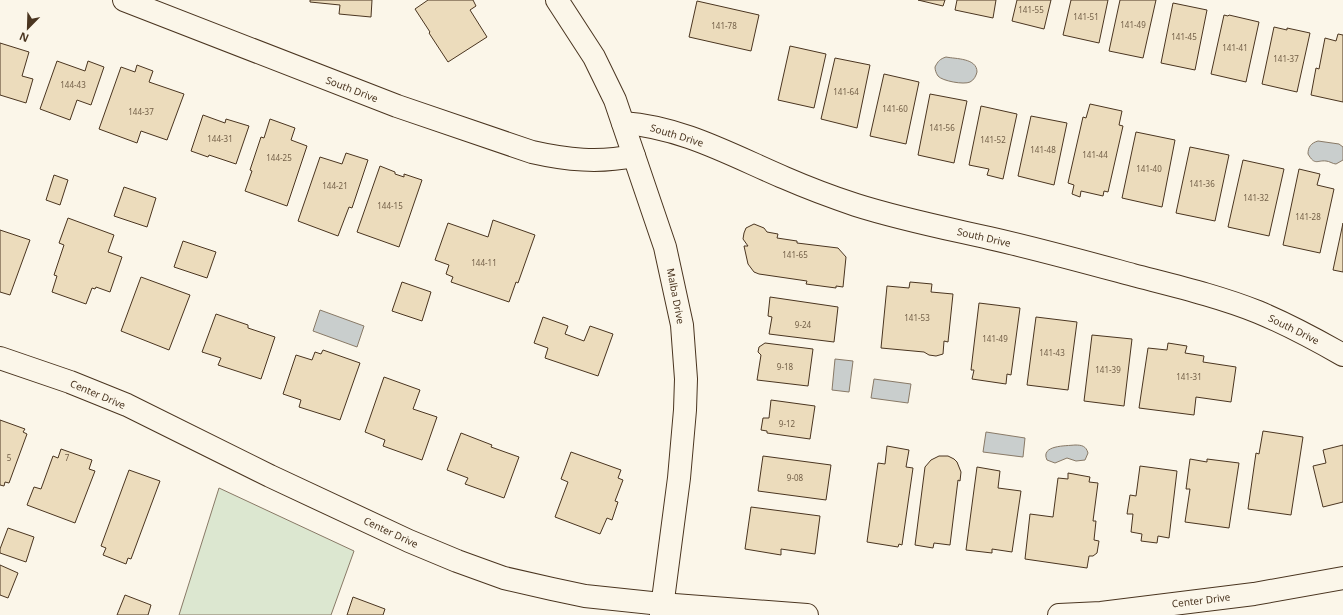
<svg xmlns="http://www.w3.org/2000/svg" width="1343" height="615" viewBox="0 0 1343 615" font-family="'Noto Sans',sans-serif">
  <rect width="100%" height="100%" fill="#fbf6e9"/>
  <polygon fill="#dce7d0" stroke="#887966" points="219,488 354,551 331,615 179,615"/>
  <g fill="#c9cecd" stroke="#887966">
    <path d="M946,57C956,59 977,58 977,72C976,76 974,80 970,82C964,85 942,81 938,76C936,73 935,70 935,67C938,61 940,59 946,57Z"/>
    <path d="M1318,141L1339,144L1343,147V160L1336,164C1333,164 1329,161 1326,161C1317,160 1315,166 1308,154C1308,147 1311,143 1318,141Z"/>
    <polygon points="320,310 364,326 357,347 313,331"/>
    <polygon points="835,359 853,361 849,392 832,390"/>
    <polygon points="874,379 911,384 908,403 871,398"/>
    <polygon points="986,432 1025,438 1023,457 983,452"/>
    <path d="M1075,445C1082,445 1086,446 1088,453L1085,460L1076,461L1067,458L1055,463L1047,460C1040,445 1066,446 1075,445Z"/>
  </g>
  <g fill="#ecdcbc" stroke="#4a3520">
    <polygon points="310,0 372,0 371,17 339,14 340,5 310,2"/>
    <polygon points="428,0 473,0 476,6 470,10 487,37 448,62 429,33 430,32 415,9"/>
    <polygon points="918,0 945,0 943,6"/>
    <polygon points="957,0 996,0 993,18 955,10"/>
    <polygon points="1017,0 1051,0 1044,29 1012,21"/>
    <polygon points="1071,0 1108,0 1099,43 1063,35"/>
    <polygon points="1120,0 1156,0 1143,58 1109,51"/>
    <polygon points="697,1 759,15 751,51 689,37"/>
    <polygon points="1173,3 1207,10 1195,70 1161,63"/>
    <polygon points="1224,15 1228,16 1229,15 1259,22 1246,82 1211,74"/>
    <polygon points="1274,27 1287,30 1287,28 1310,33 1297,92 1262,84"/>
    <polygon points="1338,34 1343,35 1343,102 1311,95 1316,68 1319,69 1325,38 1336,41"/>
    <polygon points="0,43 29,52 22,76 33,79 26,103 0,95"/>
    <polygon points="790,46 826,54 814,108 778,100"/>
    <polygon points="835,58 870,65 857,128 821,119"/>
    <polygon points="57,61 85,71 88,61 104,67 91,105 77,100 70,120 40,109"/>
    <polygon points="137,65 153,71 149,82 184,94 167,140 141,131 137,143 99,129 121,67 135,72"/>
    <polygon points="884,74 919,82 906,144 870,136"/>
    <polygon points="930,94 967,101 954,163 918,155"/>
    <polygon points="1090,104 1122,111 1119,125 1123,126 1108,192 1104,191 1103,196 1081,191 1080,197 1072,194 1074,185 1068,183 1083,117 1086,118"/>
    <polygon points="981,106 1017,114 1003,179 987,175 989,169 969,165"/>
    <polygon points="203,115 225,123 226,119 249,126 236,164 209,155 208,157 191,151"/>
    <polygon points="1031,116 1067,123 1054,185 1018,176"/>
    <polygon points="270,119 295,128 291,140 307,146 287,206 245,191 252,171 250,170 261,137 264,138"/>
    <polygon points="1136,132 1175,140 1162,207 1122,198"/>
    <polygon points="1190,147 1229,155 1215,221 1176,213"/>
    <polygon points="346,153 368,160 352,208 349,207 338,236 298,221 320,157 342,164"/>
    <polygon points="1243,160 1284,169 1269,236 1228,227"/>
    <polygon points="380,166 395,172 395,174 404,177 404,174 422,180 399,247 357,232"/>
    <polygon points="1299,169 1320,174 1317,185 1334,189 1320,253 1283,245"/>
    <polygon points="54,175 68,180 60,205 46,200"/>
    <polygon points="124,187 156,198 147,227 114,216"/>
    <polygon points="68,218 114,235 108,252 122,257 110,292 96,287 95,289 92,288 86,304 52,292 57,276 54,275 64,245 59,243"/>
    <polygon points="493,220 535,235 518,283 516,282 509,302 451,282 453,277 446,274 449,265 435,260 448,223 488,237"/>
    <polygon points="1343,223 1343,272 1333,270"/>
    <polygon points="754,224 764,228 767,232 778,234 777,238 797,241 797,243 838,248 846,257 843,287 836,286 836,288 806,284 807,281 759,274 754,272 748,264 744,246 748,246 743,239 744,233 746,228"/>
    <polygon points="0,230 30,240 10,295 0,292"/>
    <polygon points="183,241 216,252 207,278 174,267"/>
    <polygon points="141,277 190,295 169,350 121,331"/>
    <polygon points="402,282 431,292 422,321 392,311"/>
    <polygon points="910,282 932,284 931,292 953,294 948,342 944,341 943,354 936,356 929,355 924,352 881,348 887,286 909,288"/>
    <polygon points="770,297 838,307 834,342 769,334 772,317 768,316"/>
    <polygon points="979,303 1020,308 1011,375 1007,374 1006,384 972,379 974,370 971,370"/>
    <polygon points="216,314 248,325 248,328 275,337 261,379 218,365 221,358 202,352"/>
    <polygon points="543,317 568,326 565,334 584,341 590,326 613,334 598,376 545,358 548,348 534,343"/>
    <polygon points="1036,317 1077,322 1068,390 1027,385"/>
    <polygon points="1092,335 1132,339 1124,406 1084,401"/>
    <polygon points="765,343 813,349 808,386 757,380 761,355 758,352 759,347"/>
    <polygon points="1168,343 1187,346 1185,353 1204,356 1203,362 1236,367 1231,402 1196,397 1194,415 1139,408 1148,348 1167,350"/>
    <polygon points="323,350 360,363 340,420 299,407 301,400 283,394 296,355 312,360 315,352 321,354"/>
    <polygon points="384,377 420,390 413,409 437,417 422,460 383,446 385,440 365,432"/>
    <polygon points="771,400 815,406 810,439 767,433 767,431 761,430 763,418 769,418"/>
    <polygon points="0,420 25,429 23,432 27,434 9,483 5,482 4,486 0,485"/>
    <polygon points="1263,431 1303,437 1291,515 1248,509 1256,453 1259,454"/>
    <polygon points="461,433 492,445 491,447 519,457 504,498 465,484 468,478 447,470"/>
    <polygon points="1343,445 1343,502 1323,507 1313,466 1326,463 1323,450"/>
    <polygon points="887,446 909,450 906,467 913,468 902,545 899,544 898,547 867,542 878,463 885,464"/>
    <polygon points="61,449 92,460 89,469 95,471 75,523 27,505 34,487 41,489 53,456 58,458"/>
    <polygon points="571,452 621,470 618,478 623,480 615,501 618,502 612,520 607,518 600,534 555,517 568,482 561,479"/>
    <polygon points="763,456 831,465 826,500 758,491"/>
    <polygon points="939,456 948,456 954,459 957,462 961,472 960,481 958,480 950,545 934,543 933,548 915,545 925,467 931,460"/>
    <polygon points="1190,459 1207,462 1207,459 1239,463 1229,528 1185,522 1190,489 1186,489"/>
    <polygon points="1140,466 1177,471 1169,538 1158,536 1157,543 1141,541 1142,534 1131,532 1133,514 1127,514 1130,495 1136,496"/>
    <polygon points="977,467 1000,471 998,488 1021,491 1012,552 992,549 992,553 966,550"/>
    <polygon points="129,470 160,481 131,559 128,558 126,564 103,555 106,548 101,546"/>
    <polygon points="1068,473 1090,477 1089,482 1098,483 1093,521 1096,521 1094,540 1099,541 1097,553 1093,556 1089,556 1087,568 1025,559 1030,514 1053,517 1058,478 1068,479"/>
    <polygon points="751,507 820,516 815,554 781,549 781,555 745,549"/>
    <polygon points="8,528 34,537 26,562 0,553 0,549"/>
    <polygon points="0,565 18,573 8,598 0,595"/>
    <polygon points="125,595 151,605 148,615 117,615"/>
    <polygon points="353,597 385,609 383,615 347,615"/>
  </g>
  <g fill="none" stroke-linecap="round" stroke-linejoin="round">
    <g stroke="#4a3520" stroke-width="24">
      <g id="street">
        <path d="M124,0L397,106L532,152C567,160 599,163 634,156"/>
        <path d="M623,123C682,127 731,155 785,178C808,188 832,197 856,205C900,219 945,228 989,238C1038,249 1085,262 1133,275C1175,286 1218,296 1258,312C1287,324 1315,339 1343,355"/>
        <polyline points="661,604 807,615"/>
        <polyline points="1059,615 1101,613 1254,594 1343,578"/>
      </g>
    </g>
    <g stroke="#4a3520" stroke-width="24">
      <g id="secondary">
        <polyline points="557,0 594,57 615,100 665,247 682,325 686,379 685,410 679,478 661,615"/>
        <polyline points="0,358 70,382 127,405 270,476 409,541 457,561 504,578 552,589 585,596 661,604"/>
      </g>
    </g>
    <use href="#street" stroke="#fbf6e9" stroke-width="22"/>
    <use href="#secondary" stroke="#fbf6e9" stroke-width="22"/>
  </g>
  <g text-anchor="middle" stroke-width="3" stroke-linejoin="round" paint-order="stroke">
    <g font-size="8" fill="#725f47">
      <text x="1031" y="13">141-55</text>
      <text x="1086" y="20">141-51</text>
      <text x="1133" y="28">141-49</text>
      <text x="724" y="29">141-78</text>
      <text x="1184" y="40">141-45</text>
      <text x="1235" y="51">141-41</text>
      <text x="1286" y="62">141-37</text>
      <text x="73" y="88">144-43</text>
      <text x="846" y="95">141-64</text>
      <text x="895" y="112">141-60</text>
      <text x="141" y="115">144-37</text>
      <text x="942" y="131">141-56</text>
      <text x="220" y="142">144-31</text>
      <text x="993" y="143">141-52</text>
      <text x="1043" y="153">141-48</text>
      <text x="1095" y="158">141-44</text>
      <text x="279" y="161">144-25</text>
      <text x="1149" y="172">141-40</text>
      <text x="1202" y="187">141-36</text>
      <text x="335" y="189">144-21</text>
      <text x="1256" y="201">141-32</text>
      <text x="390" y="209">144-15</text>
      <text x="1308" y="220">141-28</text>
      <text x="795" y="258">141-65</text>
      <text x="484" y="266">144-11</text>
      <text x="917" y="321">141-53</text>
      <text x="803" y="328">9-24</text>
      <text x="995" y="342">141-49</text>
      <text x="1052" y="356">141-43</text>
      <text x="785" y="370">9-18</text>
      <text x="1108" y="373">141-39</text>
      <text x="1189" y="380">141-31</text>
      <text x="787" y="427">9-12</text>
      <text x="9" y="461">5</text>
      <text x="67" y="461">7</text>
      <text x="795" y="481">9-08</text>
    </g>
    <g font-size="10" fill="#4a3520" stroke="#fbf6e9">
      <text transform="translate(352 89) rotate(21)" y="4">South Drive</text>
      <text transform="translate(677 135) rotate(17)" y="4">South Drive</text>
      <text transform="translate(984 237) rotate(13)" y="4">South Drive</text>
      <text transform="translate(676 296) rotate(79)" y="4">Malba Drive</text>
      <text transform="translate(1294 329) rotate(26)" y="4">South Drive</text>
      <text transform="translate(98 394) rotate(23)" y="4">Center Drive</text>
      <text transform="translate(391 532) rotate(25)" y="4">Center Drive</text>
      <text transform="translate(1201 600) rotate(-7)" y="4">Center Drive</text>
    </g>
  </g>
  <g transform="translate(28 28) rotate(203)" stroke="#fbf6e9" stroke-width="3" paint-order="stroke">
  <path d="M0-3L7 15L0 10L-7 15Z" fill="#4a3520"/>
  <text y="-6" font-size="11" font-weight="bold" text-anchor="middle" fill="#4a3520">N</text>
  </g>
</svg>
